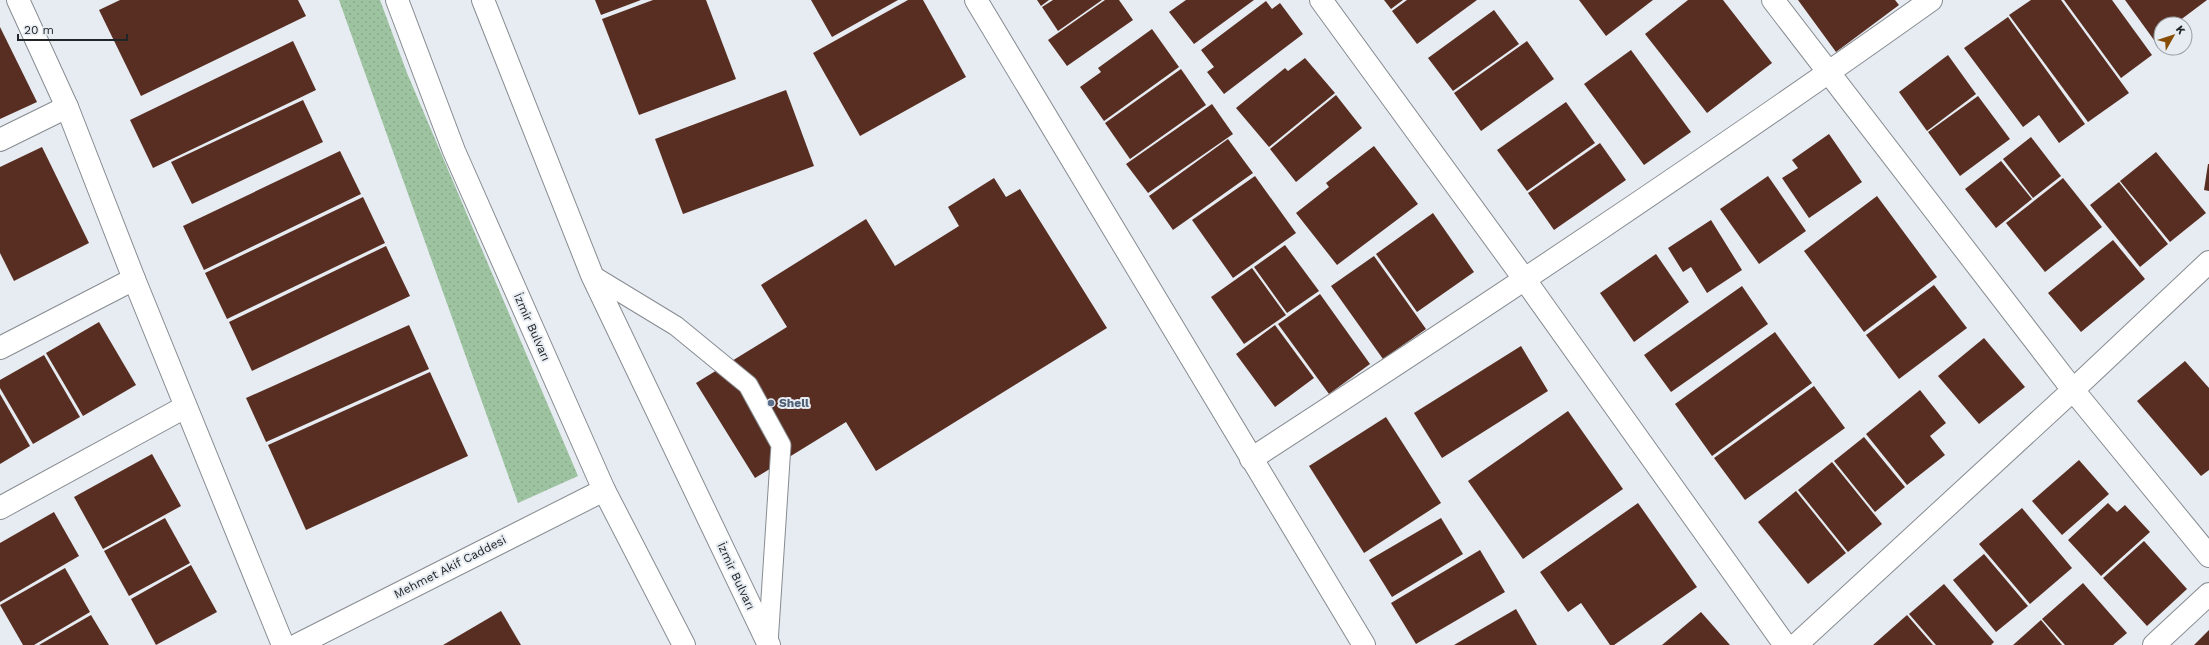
<svg xmlns="http://www.w3.org/2000/svg" width="2209" height="645" viewBox="0 0 2209 645" font-family="'Work Sans',sans-serif">
  <defs>
    <pattern id="park-dots" width="8" height="8" patternUnits="userSpaceOnUse"><rect width="8" height="8" fill="#9ec3a0"/><path d="M2 2h.1M6 6h.1" fill="none" stroke="#88a78a" stroke-width="1.8" stroke-linecap="round"/></pattern>
  </defs>
  <rect width="100%" height="100%" fill="#e6ecf2"/>
  <polygon fill="url(#park-dots)" points="339,0 380,0 407,73 578,476 518,503"/>
  <g fill="#592e22">
    <polygon points="120,0 298,0 306,16 141,96 99,10"/>
    <polygon points="595,0 641,0 601,15"/>
    <polygon points="653,0 706,0 736,79 639,115 602,19"/>
    <polygon points="811,0 898,0 832,37"/>
    <polygon points="908,0 923,0 966,77 860,136 813,53"/>
    <polygon points="1037,0 1049,0 1041,6"/>
    <polygon points="1053,0 1102,0 1058,31 1042,7"/>
    <polygon points="1105,0 1119,0 1133,20 1067,66 1048,40"/>
    <polygon points="1186,0 1254,0 1194,44 1169,12"/>
    <polygon points="1384,0 1403,0 1391,9"/>
    <polygon points="1407,0 1477,0 1417,44 1392,11"/>
    <polygon points="1579,0 1653,0 1606,36"/>
    <polygon points="1688,0 1723,0 1772,63 1707,113 1645,34"/>
    <polygon points="1798,0 1895,0 1899,5 1836,52"/>
    <polygon points="2031,0 2061,0 2129,93 2088,122 2009,15"/>
    <polygon points="2064,0 2112,0 2152,55 2121,78"/>
    <polygon points="2125,0 2207,0 2175,24 2161,24 2161,35 2154,40"/>
    <polygon points="1266,1 1272,9 1280,3 1303,34 1224,94 1207,72 1214,67 1201,50"/>
    <polygon points="1494,10 1519,44 1453,91 1428,58"/>
    <polygon points="2008,17 2085,124 2059,143 2039,115 2023,127 1964,48"/>
    <polygon points="0,27 37,102 0,119"/>
    <polygon points="1152,29 1179,67 1104,121 1080,87 1101,72 1098,68"/>
    <polygon points="293,41 316,90 153,168 130,120"/>
    <polygon points="1527,41 1554,79 1481,131 1454,93"/>
    <polygon points="1631,50 1691,132 1644,165 1584,84"/>
    <polygon points="1948,55 1976,94 1927,131 1899,92"/>
    <polygon points="1305,58 1335,93 1269,147 1236,108 1285,68 1288,71"/>
    <polygon points="1181,69 1206,105 1130,159 1105,123"/>
    <polygon points="786,90 814,166 683,214 655,139"/>
    <polygon points="1336,95 1362,128 1296,182 1270,149"/>
    <polygon points="1978,96 2010,139 1960,176 1928,132"/>
    <polygon points="303,100 323,142 192,204 171,162"/>
    <polygon points="1566,102 1595,143 1527,191 1497,150"/>
    <polygon points="1212,104 1233,134 1148,193 1126,164"/>
    <polygon points="1829,134 1862,182 1809,218 1782,178 1798,168 1792,160"/>
    <polygon points="2031,137 2061,176 2033,198 2003,159"/>
    <polygon points="1228,139 1253,173 1173,230 1149,196"/>
    <polygon points="1600,143 1626,180 1554,230 1528,193"/>
    <polygon points="1374,146 1418,204 1337,265 1296,213 1329,187 1326,183"/>
    <polygon points="42,147 89,243 14,281 0,253 0,167"/>
    <polygon points="340,151 361,194 204,270 183,226"/>
    <polygon points="2156,152 2206,213 2170,242 2120,181"/>
    <polygon points="2001,161 2032,199 1996,228 1965,189"/>
    <polygon points="2208,164 2209,164 2209,191 2204,190"/>
    <polygon points="1255,176 1296,233 1233,278 1192,220"/>
    <polygon points="1768,176 1806,231 1759,264 1720,209"/>
    <polygon points="994,178 1006,197 1020,189 1107,328 876,471 846,422 755,478 696,383 787,327 761,285 866,219 895,266 959,226 948,207"/>
    <polygon points="2063,178 2102,227 2045,272 2006,223"/>
    <polygon points="2119,182 2168,244 2140,267 2090,205"/>
    <polygon points="1877,196 1937,277 1864,332 1804,251"/>
    <polygon points="363,197 385,243 227,319 205,273"/>
    <polygon points="1433,213 1474,272 1417,312 1376,254"/>
    <polygon points="1711,220 1742,270 1707,293 1691,267 1683,272 1668,248"/>
    <polygon points="2113,240 2145,279 2081,332 2048,293"/>
    <polygon points="1285,245 1319,291 1287,313 1254,267"/>
    <polygon points="386,246 410,296 252,371 229,322"/>
    <polygon points="1656,254 1689,302 1634,342 1600,293"/>
    <polygon points="1374,256 1426,329 1383,359 1331,286"/>
    <polygon points="1252,268 1286,315 1244,344 1211,297"/>
    <polygon points="1934,285 1967,328 1899,379 1866,335"/>
    <polygon points="1742,286 1768,324 1671,392 1644,355"/>
    <polygon points="1320,294 1370,364 1329,394 1278,324"/>
    <polygon points="99,322 136,385 83,416 46,353"/>
    <polygon points="409,325 429,369 266,442 246,398"/>
    <polygon points="1275,325 1314,378 1275,407 1236,354"/>
    <polygon points="1775,332 1812,383 1712,456 1675,404"/>
    <polygon points="1984,338 2025,387 1979,424 1938,376"/>
    <polygon points="1521,346 1548,391 1442,458 1414,413"/>
    <polygon points="44,355 80,417 33,444 0,388 0,380"/>
    <polygon points="2185,361 2209,388 2209,470 2201,476 2137,401"/>
    <polygon points="430,372 468,456 306,530 268,445"/>
    <polygon points="1814,386 1845,428 1745,500 1714,458"/>
    <polygon points="1920,390 1946,423 1930,436 1945,455 1907,485 1866,434"/>
    <polygon points="0,394 30,446 0,464"/>
    <polygon points="1568,411 1623,489 1523,559 1468,481"/>
    <polygon points="1386,417 1441,503 1364,553 1309,466"/>
    <polygon points="1864,437 1905,487 1875,512 1834,461"/>
    <polygon points="152,454 181,506 103,549 74,497"/>
    <polygon points="2079,460 2109,494 2062,535 2032,501"/>
    <polygon points="1832,462 1882,524 1848,552 1798,490"/>
    <polygon points="1796,491 1846,553 1808,584 1758,522"/>
    <polygon points="1638,503 1697,587 1614,645 1610,645 1581,603 1568,612 1540,572"/>
    <polygon points="2108,503 2117,512 2125,505 2150,532 2101,576 2068,540"/>
    <polygon points="2022,508 2072,568 2030,604 1979,544"/>
    <polygon points="54,512 79,556 0,602 0,543"/>
    <polygon points="165,518 190,563 129,596 104,551"/>
    <polygon points="1441,518 1463,554 1392,597 1369,560"/>
    <polygon points="2144,541 2187,589 2147,626 2103,578"/>
    <polygon points="1480,550 1505,592 1416,644 1391,603"/>
    <polygon points="1984,554 2028,606 1996,632 1953,580"/>
    <polygon points="191,565 217,612 156,645 131,599"/>
    <polygon points="65,568 90,612 34,645 23,645 0,605"/>
    <polygon points="2083,583 2127,633 2113,645 2065,645 2042,619"/>
    <polygon points="1944,584 1994,642 1991,645 1936,645 1909,614"/>
    <polygon points="1516,609 1537,645 1454,645"/>
    <polygon points="501,611 521,645 443,645"/>
    <polygon points="1701,612 1730,645 1662,645"/>
    <polygon points="91,615 109,645 39,645"/>
    <polygon points="1907,615 1933,645 1873,645"/>
    <polygon points="2041,620 2062,645 2013,645"/>
    <polygon points="2209,630 2209,645 2194,645"/>
  </g>
  <g fill="none" stroke-linecap="round" stroke-linejoin="round">
    <g stroke="#878c91" stroke-width="21">
      <polyline id="lane" points="592,275 676,326 748,385 781,445 768,644"/>
    </g>
    <g stroke="#878c91" stroke-width="24">
      <g id="street">
        <polyline points="18,0 67,107 134,279 283,645"/>
        <polyline points="1321,0 1525,280 1785,645"/>
        <polyline points="1773,0 2073,390 2209,556"/>
        <polyline points="0,140 67,107"/>
        <polyline points="0,348 134,279"/>
        <path d="M1251,459C1480,310 1708,159 1931,0"/>
        <polyline points="0,508 185,407"/>
        <polyline points="297,645 604,490"/>
        <polyline points="1796,645 2073,390 2209,262"/>
        <polyline points="2154,645 2209,594"/>
      </g>
    </g>
    <g stroke="#878c91" stroke-width="24">
      <polyline id="secondary" points="976,0 1364,645"/>
    </g>
    <g stroke="#878c91" stroke-width="24">
      <g id="highway">
        <polyline points="397,0 454,151 604,490 684,645"/>
        <polyline points="483,0 592,275 769,645"/>
      </g>
    </g>
    <use href="#lane" stroke="#fff" stroke-width="19"/>
    <use href="#street" stroke="#fff" stroke-width="22"/>
    <use href="#secondary" stroke="#fff" stroke-width="22"/>
    <use href="#highway" stroke="#fff" stroke-width="22"/>
  </g>
  <circle fill="#5c6f8a" stroke="#e6ecf2" stroke-width="1.5" cx="771" cy="403" r="4"/>
  <g text-anchor="middle" stroke-width="4" stroke-linejoin="round" paint-order="stroke">
    <g font-size="12" fill="#222527" stroke="#e6ecf2">
      <text transform="translate(532 327) rotate(66)" y="4">İzmir Bulvarı</text>
      <text transform="translate(450 567) rotate(-27)" y="4">Mehmet Akif Caddesi</text>
      <text transform="translate(736 576) rotate(65)" y="4">İzmir Bulvarı</text>
    </g>
    <g font-size="12" font-weight="bold" fill="#4e5e75" stroke="#e6ecf2" text-anchor="start">
      <text x="779" y="407">Shell</text>
    </g>
  </g>
  <g transform="translate(2173 36) rotate(51)"><circle r="19" fill="#e6ecf2" stroke="#989ca1"/>
  <path d="M0-3L7 15L0 10L-7 15Z" fill="#884d05"/>
  <text y="-6" font-size="11" font-weight="bold" text-anchor="middle" fill="#222527">K</text>
  </g>
  <path d="M18 34v6h109v-6" fill="none" stroke="#222527" stroke-width="2"/>
  <text x="24" y="34" font-size="12" fill="#222527" stroke="#e6ecf2" stroke-width="3" paint-order="stroke">20 m</text>
</svg>
